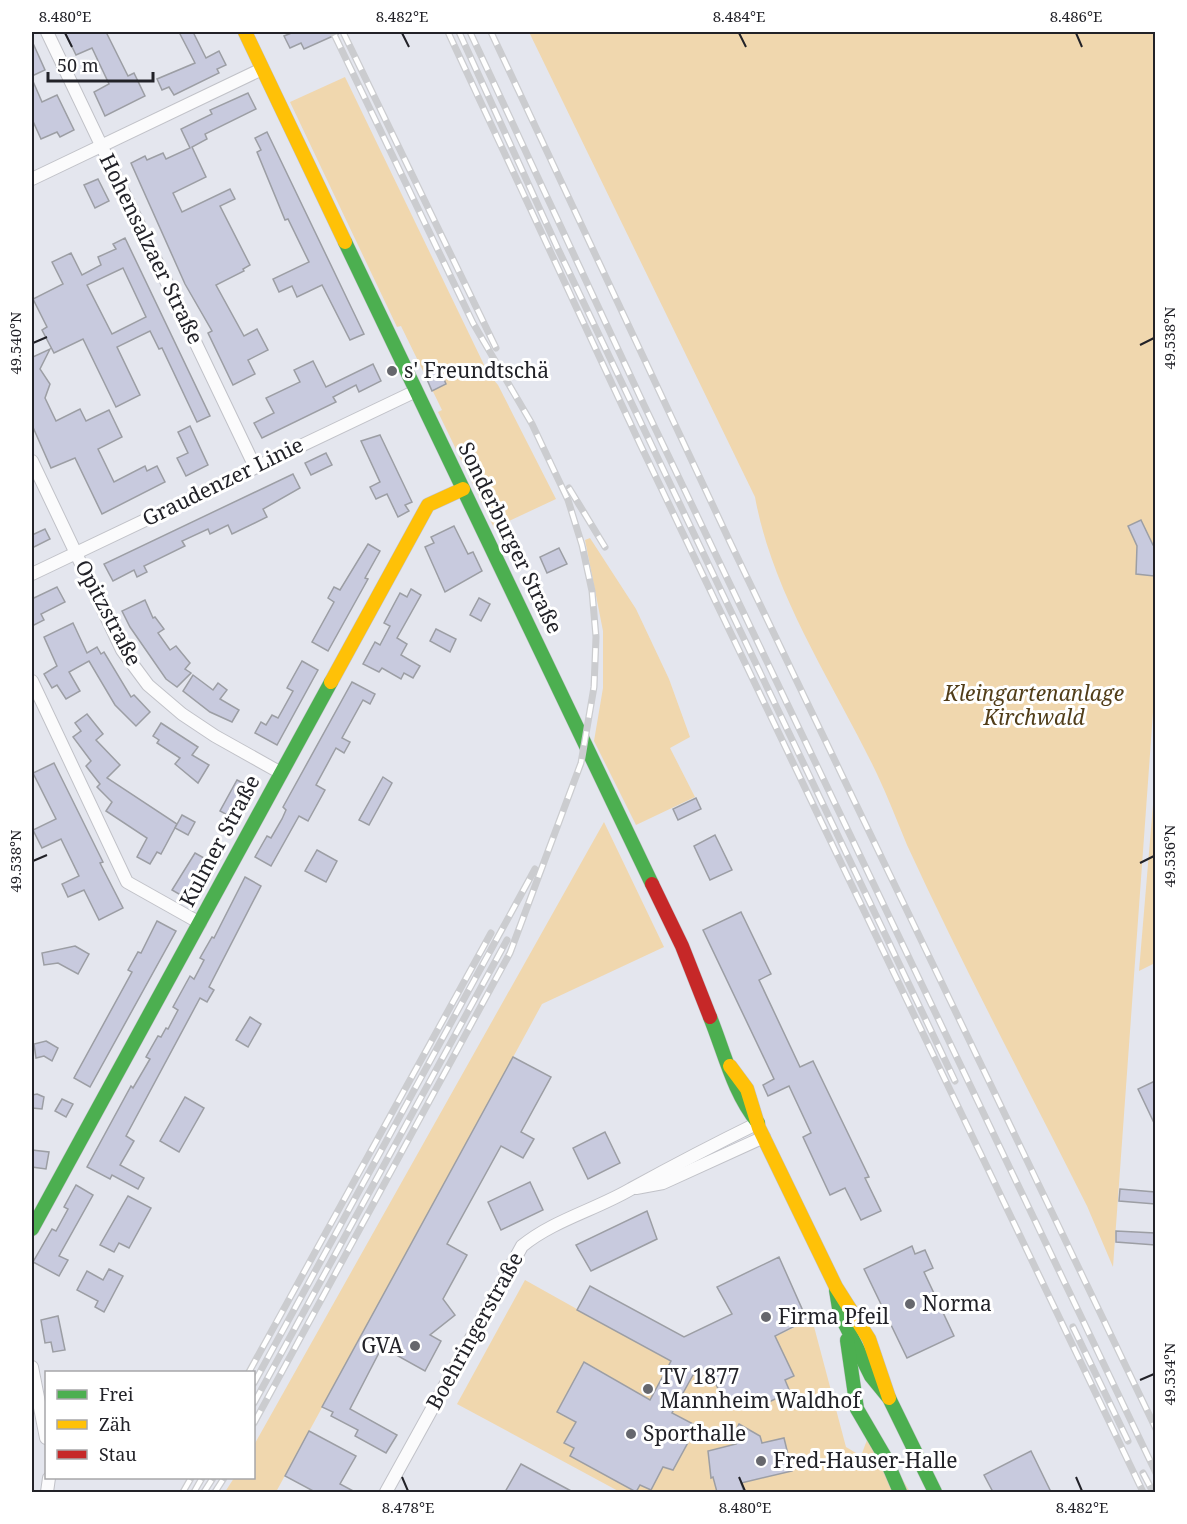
<svg xmlns="http://www.w3.org/2000/svg" width="1187" height="1524" viewBox="0 0 1187 1524" font-family="'Noto Serif',serif">
  <rect width="100%" height="100%" fill="#e4e6ee"/>
  <g fill="#f0d7ae">
    <path d="M529,32H1155L1156,671L1113,1267L1087,1206C1027,1086 963,967 907,845C897,821 888,797 877,774C834,684 773,596 755,497Z"/>
    <polygon points="345,77 488,373 498,385 556,499 494,528 438,412 442,410 401,326 397,327 290,102"/>
    <polygon points="590,538 636,609 669,679 690,737 670,748 695,797 636,825 594,741 603,688 603,631 585,540"/>
    <polygon points="1154,793 1155,963 1139,971"/>
    <polygon points="604,822 664,947 542,1004 276,1492 225,1492 234,1478 254,1478 254,1445"/>
    <polygon points="525,1280 695,1375 812,1319 846,1447 861,1456 870,1432 896,1468 910,1492 620,1492 457,1404"/>
  </g>
  <g fill="#c8cade" stroke="#9c9ea4" stroke-width="1.5" fill-rule="evenodd">
    <polygon points="65,32 106,32 128,76 134,73 145,96 105,116 94,92 109,84 92,48 76,55"/>
    <polygon points="179,32 193,32 206,58 219,51 226,65 217,69 219,73 174,95 169,87 162,90 157,79 195,63"/>
    <polygon points="294,32 342,32 304,49 301,43 290,48 284,36"/>
    <polygon points="32,41 45,70 32,76"/>
    <polygon points="32,79 42,102 57,95 74,130 60,137 57,132 41,139 32,119"/>
    <polygon points="248,93 256,109 205,134 207,139 192,147 206,177 173,193 182,212 230,189 235,199 220,206 250,265 243,269 244,271 216,285 244,336 257,329 268,350 248,360 255,374 233,385 208,333 212,331 185,284 131,163 145,156 147,160 163,153 166,159 190,148 181,129 212,114 210,110"/>
    <polygon points="267,132 364,334 350,340 322,285 297,297 292,286 279,292 273,279 309,262 288,219 285,220 257,152 261,150 255,138"/>
    <polygon points="98,179 109,201 95,208 84,185"/>
    <path d="M125,238L210,416L197,422L162,348L159,349L150,331L117,347L140,395L116,407L83,339L54,353L42,330L47,327L33,299L63,284L52,262L71,253L82,275L101,265L98,257L116,249L113,244ZM123,268L146,317L112,334L87,285Z"/>
    <polygon points="50,349 40,369 50,384 45,398 56,421 80,409 86,421 109,410 122,437 98,449 114,482 145,466 147,471 157,466 165,482 102,514 75,458 51,468 32,425 32,354 33,357"/>
    <polygon points="313,361 326,387 373,364 381,381 359,392 356,385 333,397 336,402 262,438 254,423 274,413 266,398 300,382 294,370"/>
    <polygon points="440,370 446,384 432,391 426,377"/>
    <polygon points="190,426 208,465 186,476 177,458 188,453 178,432"/>
    <polygon points="380,435 412,502 405,505 409,511 398,517 387,494 376,499 370,487 380,482 361,441"/>
    <polygon points="326,453 332,465 311,475 305,463"/>
    <polygon points="293,474 300,488 263,509 267,517 232,534 228,525 210,534 208,529 182,541 185,546 144,566 147,572 137,577 134,570 113,581 104,564"/>
    <polygon points="1141,520 1153,545 1155,545 1154,576 1136,574 1137,546 1128,526"/>
    <polygon points="454,526 468,554 473,552 482,571 445,592 425,547 434,543 431,537"/>
    <polygon points="45,529 50,539 32,548 32,535"/>
    <polygon points="368,544 380,551 365,578 368,579 328,651 312,642 334,602 328,598 334,587 340,590"/>
    <polygon points="559,548 567,564 547,573 540,557"/>
    <polygon points="57,587 65,602 41,614 44,620 32,626 32,594 34,598"/>
    <polygon points="411,589 421,595 397,638 407,644 401,655 420,666 413,678 404,673 401,679 382,668 379,672 363,664 375,642 380,645 390,626 384,623 400,593 407,597"/>
    <polygon points="479,598 490,604 481,621 470,615"/>
    <polygon points="145,600 153,618 155,617 164,629 158,633 170,650 176,646 190,663 185,669 191,673 177,687 166,679 130,627 122,611"/>
    <polygon points="73,623 87,653 97,647 101,654 104,652 131,697 134,695 150,712 136,726 115,705 89,661 69,672 80,691 66,699 57,685 52,688 44,674 57,666 44,637"/>
    <polygon points="436,629 456,639 450,652 430,641"/>
    <polygon points="302,661 318,670 277,745 255,733 261,722 266,725 272,715 278,718 293,691 287,688"/>
    <polygon points="193,675 213,690 218,683 227,690 220,699 239,710 232,722 210,712 183,691"/>
    <polygon points="352,682 375,694 370,704 363,700 342,738 350,742 344,753 336,748 316,785 325,790 308,821 299,816 271,866 255,857 267,836 271,838 282,819 286,810 283,807"/>
    <polygon points="87,714 103,734 96,740 120,765 107,778 177,824 161,854 157,852 150,864 137,857 147,838 106,811 112,802 97,787 100,784 86,766 91,761 73,737 81,731 75,723"/>
    <polygon points="161,723 198,747 192,755 209,765 198,783 175,764 180,758 157,743 159,740 153,736"/>
    <polygon points="54,763 103,862 100,863 123,908 99,920 84,890 68,897 62,884 79,876 61,839 42,848 33,830 56,819 33,773"/>
    <polygon points="383,777 392,783 369,825 359,820"/>
    <polygon points="237,780 253,788 238,816 233,813 231,817 220,811"/>
    <polygon points="696,798 701,809 678,820 673,809"/>
    <polygon points="182,815 195,822 188,835 175,828"/>
    <polygon points="715,835 732,870 710,880 694,846"/>
    <polygon points="317,850 337,861 326,882 305,871"/>
    <polygon points="195,853 213,863 191,901 172,890"/>
    <polygon points="245,877 261,886 209,987 214,990 207,1002 200,998 126,1136 134,1141 120,1165 144,1178 138,1189 112,1175 110,1179 87,1167 131,1086 133,1088 150,1059 146,1057 158,1036 161,1037 166,1028 168,1029 178,1010 173,1007 190,976 194,979 204,960 200,958 212,937 214,938"/>
    <polygon points="741,912 771,974 759,980 800,1067 813,1061 869,1177 865,1178 881,1211 861,1220 845,1188 830,1195 803,1137 811,1133 789,1086 768,1096 763,1085 774,1079 703,930"/>
    <polygon points="157,921 176,931 90,1087 74,1078 132,972 128,970 138,952 141,953"/>
    <polygon points="75,946 89,954 78,974 58,963 44,965 42,953"/>
    <polygon points="250,1017 261,1024 248,1047 236,1040"/>
    <polygon points="46,1041 58,1048 52,1061 44,1056 36,1058 34,1044"/>
    <polygon points="513,1057 551,1077 521,1132 534,1139 523,1158 501,1146 447,1244 467,1255 443,1299 455,1315 430,1335 441,1341 425,1371 382,1347 350,1409 397,1435 386,1453 355,1436 358,1430 331,1416 333,1412 322,1407"/>
    <polygon points="1155,1081 1155,1125 1138,1089"/>
    <polygon points="37,1094 44,1097 42,1109 32,1108 32,1095"/>
    <polygon points="185,1097 204,1108 179,1152 160,1141"/>
    <polygon points="62,1099 73,1104 66,1117 55,1111"/>
    <polygon points="605,1132 620,1163 588,1179 573,1148"/>
    <polygon points="32,1150 49,1152 46,1169 32,1167"/>
    <polygon points="530,1182 543,1210 501,1230 488,1202"/>
    <polygon points="76,1185 93,1195 59,1256 68,1260 59,1276 33,1262 52,1229 56,1231 68,1209 64,1207"/>
    <polygon points="1120,1189 1155,1192 1155,1204 1119,1201"/>
    <polygon points="128,1196 151,1208 129,1248 119,1243 114,1252 100,1245"/>
    <polygon points="647,1211 657,1239 591,1271 576,1245"/>
    <polygon points="1116,1231 1155,1233 1155,1245 1116,1242"/>
    <polygon points="912,1246 915,1254 925,1250 933,1268 924,1272 954,1336 907,1358 864,1269"/>
    <polygon points="779,1257 807,1320 775,1336 794,1376 785,1380 790,1392 769,1402 766,1396 751,1403 756,1394 727,1407 708,1368 693,1375 672,1413 697,1426 673,1470 663,1467 651,1490 640,1485 636,1492 570,1456 574,1448 564,1443 576,1422 557,1412 584,1362 650,1400 671,1361 577,1310 590,1286 684,1337 732,1314 717,1287"/>
    <polygon points="109,1269 123,1276 104,1312 95,1307 98,1301 77,1290 87,1271 103,1280"/>
    <polygon points="58,1316 65,1350 53,1352 51,1342 45,1343 41,1320"/>
    <polygon points="739,1424 760,1436 762,1443 784,1438 792,1471 741,1483 744,1492 717,1492 713,1477 711,1478 708,1451 736,1444 733,1435"/>
    <polygon points="309,1431 356,1456 340,1484 355,1492 315,1492 285,1476"/>
    <polygon points="1031,1451 1051,1492 993,1492 984,1475"/>
    <polygon points="521,1464 573,1492 505,1492"/>
  </g>
  <g fill="none" stroke-linecap="round" stroke-linejoin="round">
    <g stroke="#c1c2c8" stroke-width="14">
      <g id="street">
        <polyline points="47,32 255,467"/>
        <polyline points="32,179 262,69"/>
        <polyline points="32,461 122,650 148,685 182,714 215,736 281,773"/>
        <polyline points="32,574 416,391"/>
        <polyline points="32,681 127,882 200,923"/>
        <polyline points="636,1188 663,1183 764,1137"/>
        <polyline points="32,1367 46,1438"/>
        <polyline points="47,1492 49,1478"/>
        <path d="M386,1492L522,1246C554,1220 595,1210 631,1189C673,1166 715,1144 758,1123"/>
      </g>
    </g>
    <g stroke="#c1c2c8" stroke-width="15">
      <g id="fast">
        <polyline points="345,242 652,884"/>
        <path d="M710,1017C725,1054 733,1092 758,1123"/>
        <polyline points="32,1229 331,682"/>
        <polyline points="836,1290 840,1314 871,1376 889,1398 935,1492"/>
        <polyline points="847,1340 857,1409 885,1457 900,1492"/>
      </g>
    </g>
    <g stroke="#c1c2c8" stroke-width="15">
      <g id="slow">
        <polyline points="245,32 345,242"/>
        <polyline points="331,682 428,505 463,489"/>
        <polyline points="730,1066 747,1089 759,1128 836,1287 869,1339 889,1398"/>
      </g>
    </g>
    <g stroke="#c1c2c8" stroke-width="15">
      <polyline id="jam" points="652,884 682,946 710,1017"/>
    </g>
    <use href="#street" stroke="#fbfbfc" stroke-width="12"/>
    <use href="#fast" stroke="#4caf50" stroke-width="14"/>
    <use href="#slow" stroke="#ffc107" stroke-width="14"/>
    <use href="#jam" stroke="#c62828" stroke-width="14"/>
    <g stroke="#cbcccf" stroke-width="7">
      <g id="rail">
        <polyline points="343,32 496,348"/>
        <polyline points="448,32 640,444 1143,1492"/>
        <polyline points="459,32 558,249 955,1081"/>
        <polyline points="470,32 644,405 1156,1473"/>
        <polyline points="491,32 730,542 1156,1429"/>
        <polyline points="569,488 605,547"/>
        <polyline points="1073,1327 1128,1441"/>
        <polyline points="249,1372 491,933"/>
        <polyline points="254,1383 535,869"/>
        <polyline points="254,1403 507,940"/>
        <polyline points="254,1423 510,953 581,763 594,687 596,637 592,591 582,545 568,500 532,424 473,323 333,32"/>
        <polyline points="1143,1473 1153,1492"/>
        <polyline points="183,1492 191,1478"/>
        <polyline points="194,1492 202,1478"/>
        <polyline points="204,1492 213,1478"/>
        <polyline points="215,1492 224,1478"/>
      </g>
    </g>
    <use href="#rail" stroke="#fff" stroke-width="4.5" stroke-dasharray="14" stroke-linecap="butt"/>
  </g>
  <path fill="none" stroke="#222228" stroke-width="2" d="M65,33L72,47M402,33L409,47M739,33L746,47M1076,33L1082,47M33,343L47,337M1140,345L1154,338M33,861L47,855M1140,863L1154,856M1140,1380L1154,1374M402,1477L408,1491M739,1477L745,1491M1076,1477L1082,1491"/>
  <g fill="#66676d" stroke="#fff" stroke-width="2">
    <circle cx="392" cy="371" r="6"/>
    <circle cx="910" cy="1304" r="6"/>
    <circle cx="766" cy="1317" r="6"/>
    <circle cx="415" cy="1346" r="6"/>
    <circle cx="648" cy="1389" r="6"/>
    <circle cx="631" cy="1434" r="6"/>
    <circle cx="761" cy="1461" r="6"/>
  </g>
  <g text-anchor="middle" stroke-width="6" stroke-linejoin="round" paint-order="stroke">
    <g font-size="21" fill="#222228" stroke="#fff">
      <text transform="translate(151 249) rotate(64)" y="7">Hohensalzaer Straße</text>
      <text transform="translate(223 482) rotate(-26)" y="7">Graudenzer Linie</text>
      <text transform="translate(510 538) rotate(64)" y="7">Sonderburger Straße</text>
      <text transform="translate(108 613) rotate(62)" y="7">Opitzstraße</text>
      <text transform="translate(220 841) rotate(-62)" y="7">Kulmer Straße</text>
      <text transform="translate(475 1331) rotate(-61)" y="7">Boehringerstraße</text>
    </g>
    <g font-size="21" fill="#222228" stroke="#fff" text-anchor="start">
      <text x="404" y="378">s' Freundtschä</text>
      <text x="922" y="1311">Norma</text>
      <text x="778" y="1324">Firma Pfeil</text>
      <text x="403" y="1353" text-anchor="end">GVA</text>
      <text x="660" y="1384">TV 1877<tspan x="660" dy="24">Mannheim Waldhof</tspan></text>
      <text x="643" y="1441">Sporthalle</text>
      <text x="773" y="1468">Fred-Hauser-Halle</text>
    </g>
    <g font-size="21" font-style="italic" fill="#513d19" stroke="#fff">
      <text x="1034" y="701">Kleingartenanlage<tspan x="1034" dy="24">Kirchwald</tspan></text>
    </g>
  </g>
  <rect width="1187" height="1524" fill="none" stroke="#ffffff" stroke-width="66"/>
  <rect x="45" y="1371" width="210" height="108" fill="#ffffff" stroke="#a7a7a9" stroke-width="1.5"/>
  <rect x="57" y="1390" width="30" height="9" fill="#4caf50" stroke="#a7a7a9" stroke-width="1.5"/>
  <text x="99" y="1401" font-size="18" fill="#222228">Frei</text>
  <rect x="57" y="1420" width="30" height="9" fill="#ffc107" stroke="#a7a7a9" stroke-width="1.5"/>
  <text x="99" y="1431" font-size="18" fill="#222228">Zäh</text>
  <rect x="57" y="1450" width="30" height="9" fill="#c62828" stroke="#a7a7a9" stroke-width="1.5"/>
  <text x="99" y="1461" font-size="18" fill="#222228">Stau</text>
  <path d="M48 72v9h105v-9" fill="none" stroke="#222228" stroke-width="3"/>
  <text x="57" y="72" font-size="18" fill="#222228" stroke="#ffffff" stroke-width="4.5" paint-order="stroke">50 m</text>
  <rect x="33" y="33" width="1121" height="1458" fill="none" stroke="#222228" stroke-width="2"/>
  <g font-size="15" text-anchor="middle" fill="#222228">
    <text x="65" y="22">8.480°E</text>
    <text x="402" y="22">8.482°E</text>
    <text x="739" y="22">8.484°E</text>
    <text x="1076" y="22">8.486°E</text>
    <text transform="translate(1170 338) rotate(-90)" y="5">49.538°N</text>
    <text transform="translate(16 343) rotate(-90)" y="5">49.540°N</text>
    <text transform="translate(1170 856) rotate(-90)" y="5">49.536°N</text>
    <text transform="translate(16 861) rotate(-90)" y="5">49.538°N</text>
    <text transform="translate(1170 1374) rotate(-90)" y="5">49.534°N</text>
    <text x="408" y="1513">8.478°E</text>
    <text x="745" y="1513">8.480°E</text>
    <text x="1082" y="1513">8.482°E</text>
  </g>
</svg>
